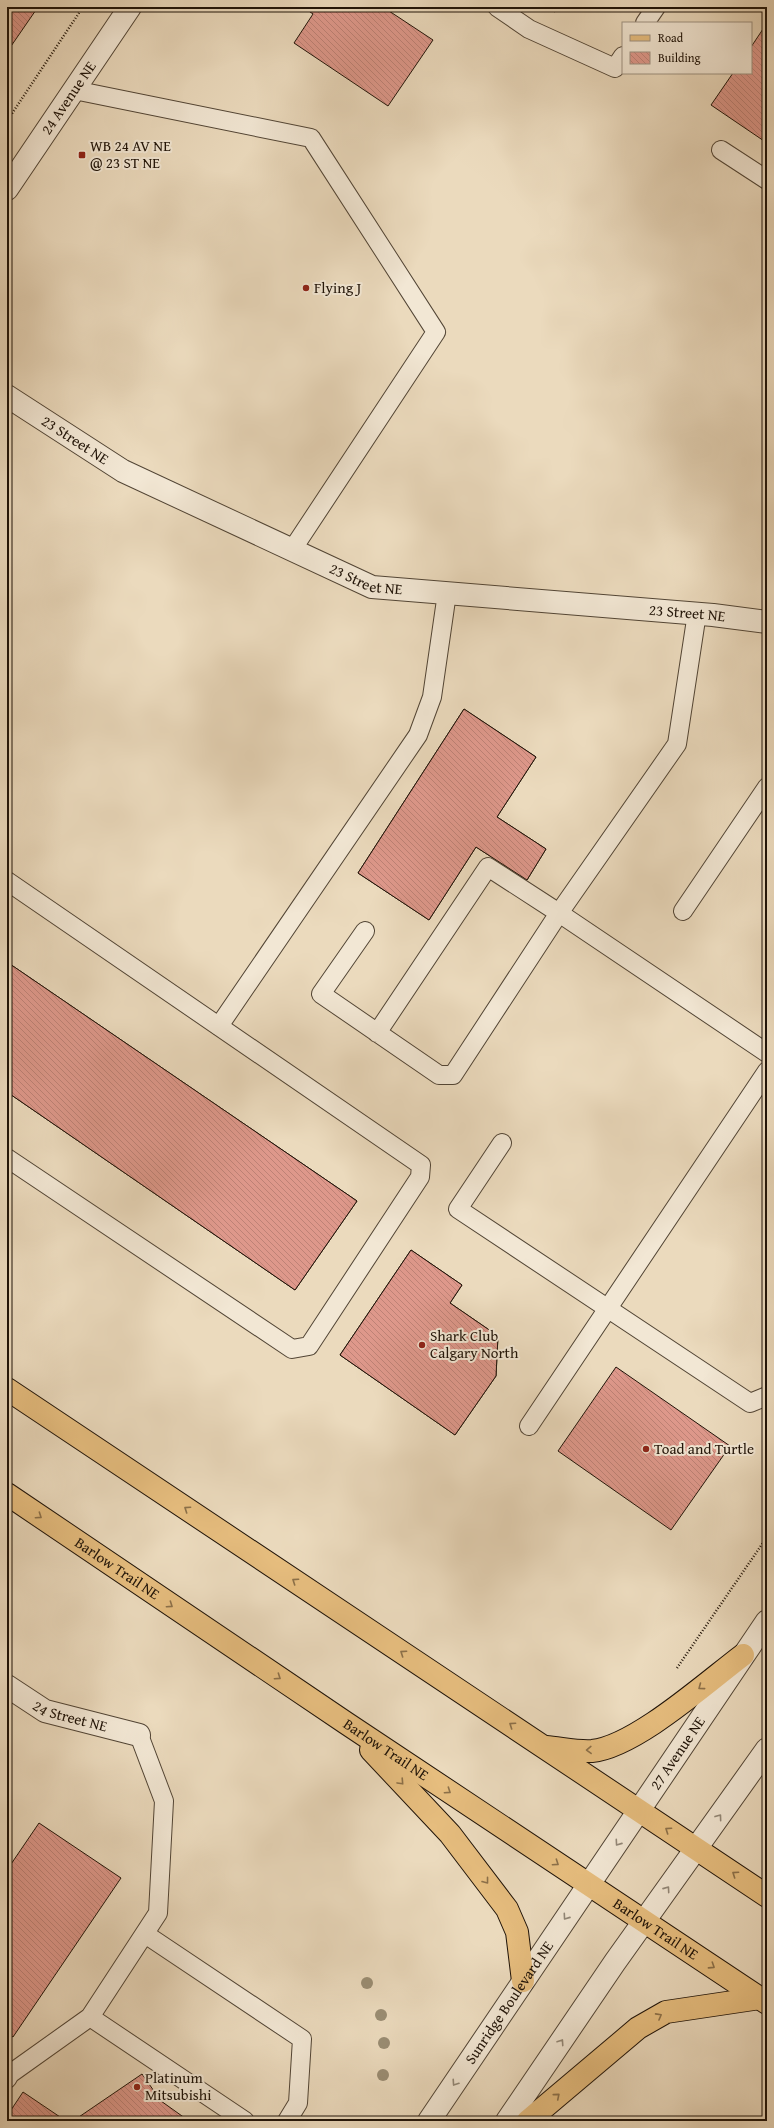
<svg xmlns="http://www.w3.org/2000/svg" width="774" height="2128" viewBox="0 0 774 2128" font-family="'Gentium Book Plus',serif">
  <defs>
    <pattern id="building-back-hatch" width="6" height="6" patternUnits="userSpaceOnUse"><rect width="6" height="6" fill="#de988b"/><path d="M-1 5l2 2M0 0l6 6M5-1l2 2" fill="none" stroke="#be8276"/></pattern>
  </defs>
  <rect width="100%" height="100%" fill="#ebdabd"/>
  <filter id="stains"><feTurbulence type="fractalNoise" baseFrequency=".005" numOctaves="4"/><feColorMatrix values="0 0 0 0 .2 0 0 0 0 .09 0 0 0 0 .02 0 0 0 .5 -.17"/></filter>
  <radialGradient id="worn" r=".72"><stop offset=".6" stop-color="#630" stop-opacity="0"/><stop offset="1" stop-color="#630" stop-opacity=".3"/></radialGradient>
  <g fill="url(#building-back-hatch)" stroke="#1f1308">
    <polygon points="7,7 38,7 7,52"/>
    <polygon points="303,7 383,7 433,40 388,106 294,43 313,14"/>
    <polygon points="547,7 559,7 555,12"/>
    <polygon points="767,23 767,143 711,105 733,73 751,73 751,47"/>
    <polygon points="464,709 536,757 497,817 546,849 527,880 476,847 429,920 358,873"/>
    <polygon points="464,709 536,757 497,817 546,849 527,880 476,847 429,920 358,873"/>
    <polygon points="7,962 357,1201 295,1290 7,1092"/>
    <polygon points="7,962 357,1201 295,1290 7,1092"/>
    <polygon points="411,1250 462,1285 450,1303 498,1336 496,1376 455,1435 340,1355"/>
    <polygon points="411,1250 462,1285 450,1303 498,1336 496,1376 455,1435 340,1355"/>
    <polygon points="616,1367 730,1446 671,1530 558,1451"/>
    <polygon points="39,1823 121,1878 13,2037 7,2033 7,1870"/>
    <polygon points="142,2074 161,2101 189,2121 73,2121"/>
    <polygon points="23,2092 66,2121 7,2121 7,2116"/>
  </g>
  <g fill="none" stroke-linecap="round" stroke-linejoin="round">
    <g stroke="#524535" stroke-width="20">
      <g id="service">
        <polyline points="497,7 529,29 615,68 623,56"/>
        <polyline points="645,23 656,7"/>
        <polyline points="74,90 311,138 436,332 292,550"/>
        <polyline points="721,150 767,180"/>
        <polyline points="697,613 677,744 559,913 767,1053"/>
        <polyline points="7,881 421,1165 420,1177 309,1346 292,1349 7,1158"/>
        <polyline points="683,911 767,787"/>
        <polyline points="365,931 321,994 439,1075 453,1075 559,913 488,867 377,1033"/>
        <polyline points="219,1026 418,735 432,697 447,593"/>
        <polyline points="502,1143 458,1209 750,1403 767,1396"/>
        <polyline points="529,1426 767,1071"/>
        <polyline points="145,1934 302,2039 298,2103 287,2121"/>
        <polyline points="90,2017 245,2121"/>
        <polyline points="7,2079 10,2074 90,2017 158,1913 164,1801 139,1735"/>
      </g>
    </g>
    <g stroke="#524535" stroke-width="24">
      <g id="minor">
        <path id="s1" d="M7,189L130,7"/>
        <path id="s2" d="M7,1686L45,1711L139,1735"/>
      </g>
    </g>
    <g stroke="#524535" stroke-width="24">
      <g id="tertiary">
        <path id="s3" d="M7,396L123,471L372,587L713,615L767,622"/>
        <path id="s4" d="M429,2121L767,1621"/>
        <polyline points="507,2121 615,1962 767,1749"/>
      </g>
    </g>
    <g stroke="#1f1308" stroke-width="24">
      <g id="primary">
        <polyline points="7,1389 767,1896"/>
        <path id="s5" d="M7,1494L346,1723L767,2003"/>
        <path d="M546,1747C560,1748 577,1752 592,1751C635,1747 707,1682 743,1655"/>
        <polyline points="371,1750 450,1834 507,1909 517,1932 523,1981"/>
        <polyline points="528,2121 638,2028 666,2012 760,1998"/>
      </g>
    </g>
    <g stroke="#1f1308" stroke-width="2.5" stroke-dasharray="1 2" stroke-linecap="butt">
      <polyline points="7,121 83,7"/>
      <polyline points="677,1668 767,1537"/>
    </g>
    <use href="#service" stroke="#f2e7d4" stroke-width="18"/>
    <use href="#minor" stroke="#f2e7d4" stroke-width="22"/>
    <use href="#tertiary" stroke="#f2e7d4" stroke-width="22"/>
    <use href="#primary" stroke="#e6bd7e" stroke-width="22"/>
  </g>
  <g fill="#9a8d73">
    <circle cx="367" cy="1983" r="6"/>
    <circle cx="381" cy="2015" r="6"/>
    <circle cx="384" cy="2043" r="6"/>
    <circle cx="383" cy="2075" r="6"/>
  </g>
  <defs><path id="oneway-chevron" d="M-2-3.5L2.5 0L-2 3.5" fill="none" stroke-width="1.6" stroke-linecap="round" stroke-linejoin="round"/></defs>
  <g stroke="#8c7049">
    <use href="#oneway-chevron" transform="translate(187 1509) rotate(-146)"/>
    <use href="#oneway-chevron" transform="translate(39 1516) rotate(34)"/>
    <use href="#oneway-chevron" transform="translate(295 1581) rotate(-146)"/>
    <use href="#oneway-chevron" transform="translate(170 1605) rotate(34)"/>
    <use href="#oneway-chevron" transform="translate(403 1653) rotate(-146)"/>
    <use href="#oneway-chevron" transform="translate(278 1677) rotate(34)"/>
    <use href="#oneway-chevron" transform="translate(701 1687) rotate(143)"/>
    <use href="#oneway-chevron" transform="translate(512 1725) rotate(-146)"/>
    <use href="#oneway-chevron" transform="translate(589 1750) rotate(178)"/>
    <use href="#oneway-chevron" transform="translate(401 1782) rotate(47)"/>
    <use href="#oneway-chevron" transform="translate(448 1791) rotate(34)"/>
    <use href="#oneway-chevron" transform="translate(668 1830) rotate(-146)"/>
    <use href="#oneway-chevron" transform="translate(556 1863) rotate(34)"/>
    <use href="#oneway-chevron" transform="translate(735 1874) rotate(-146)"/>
    <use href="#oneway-chevron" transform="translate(486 1881) rotate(52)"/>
    <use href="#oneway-chevron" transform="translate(712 1966) rotate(33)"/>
    <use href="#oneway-chevron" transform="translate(659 2016) rotate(-29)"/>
    <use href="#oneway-chevron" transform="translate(557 2096) rotate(-40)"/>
  </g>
  <g stroke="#938878">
    <use href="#oneway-chevron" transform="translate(719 1817) rotate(-54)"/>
    <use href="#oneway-chevron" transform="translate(618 1843) rotate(125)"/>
    <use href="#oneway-chevron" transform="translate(667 1889) rotate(-55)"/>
    <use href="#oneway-chevron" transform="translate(566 1917) rotate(125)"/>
    <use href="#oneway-chevron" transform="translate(561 2042) rotate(-56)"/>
    <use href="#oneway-chevron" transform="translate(455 2083) rotate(124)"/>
  </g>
  <g fill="#8f2418" stroke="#f2e7d4" stroke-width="1.5">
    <rect x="78" y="151" width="8" height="8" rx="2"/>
    <circle cx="306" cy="288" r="4"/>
    <circle cx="422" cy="1345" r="4"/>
    <circle cx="646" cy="1449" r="4"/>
    <circle cx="137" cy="2087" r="4"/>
  </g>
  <g text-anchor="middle" stroke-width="4" stroke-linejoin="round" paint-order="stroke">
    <g font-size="15" fill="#1f1308" stroke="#f2e7d4">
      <text dy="5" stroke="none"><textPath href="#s1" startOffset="110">24 Avenue NE</textPath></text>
      <text dy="5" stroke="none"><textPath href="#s3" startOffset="81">23 Street NE</textPath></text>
      <text dy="5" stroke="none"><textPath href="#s3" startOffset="405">23 Street NE</textPath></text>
      <text dy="5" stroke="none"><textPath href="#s3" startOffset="729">23 Street NE</textPath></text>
      <text dy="5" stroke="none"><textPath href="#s5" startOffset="133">Barlow Trail NE</textPath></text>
      <text dy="5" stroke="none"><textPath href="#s2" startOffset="71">24 Street NE</textPath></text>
      <text dy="5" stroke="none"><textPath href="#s5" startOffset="457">Barlow Trail NE</textPath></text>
      <text dy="5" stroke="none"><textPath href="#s4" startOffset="444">27 Avenue NE</textPath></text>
      <text dy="5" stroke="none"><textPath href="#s5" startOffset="781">Barlow Trail NE</textPath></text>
      <text dy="5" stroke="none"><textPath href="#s4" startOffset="143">Sunridge Boulevard NE</textPath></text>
    </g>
    <g font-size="15" fill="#1f1308" stroke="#f2e7d4" text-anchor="start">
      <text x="90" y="151">WB 24 AV NE<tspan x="90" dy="17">@ 23 ST NE</tspan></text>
      <text x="314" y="293">Flying J</text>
      <text x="430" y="1341">Shark Club<tspan x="430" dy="17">Calgary North</tspan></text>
      <text x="654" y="1454">Toad and Turtle</text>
      <text x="145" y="2083">Platinum<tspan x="145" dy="17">Mitsubishi</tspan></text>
    </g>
  </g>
  <rect width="774" height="2128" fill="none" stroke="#ebdabd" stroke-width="24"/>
  <rect x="8" y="8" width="758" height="2112" fill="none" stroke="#1f1308" stroke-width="2"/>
  <rect x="12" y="12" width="750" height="2104" fill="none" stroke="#1f1308"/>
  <rect x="622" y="22" width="130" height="52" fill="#f2e7d4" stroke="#9e9282"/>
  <rect x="630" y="35" width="20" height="6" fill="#e6bd7e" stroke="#9e9282"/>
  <text x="658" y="42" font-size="12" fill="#1f1308">Road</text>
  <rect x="630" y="52" width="20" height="12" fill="url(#building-back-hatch)" stroke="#9e9282"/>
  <text x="658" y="62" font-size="12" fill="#1f1308">Building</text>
  <rect width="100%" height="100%" filter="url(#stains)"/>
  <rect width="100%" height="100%" fill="url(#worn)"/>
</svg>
